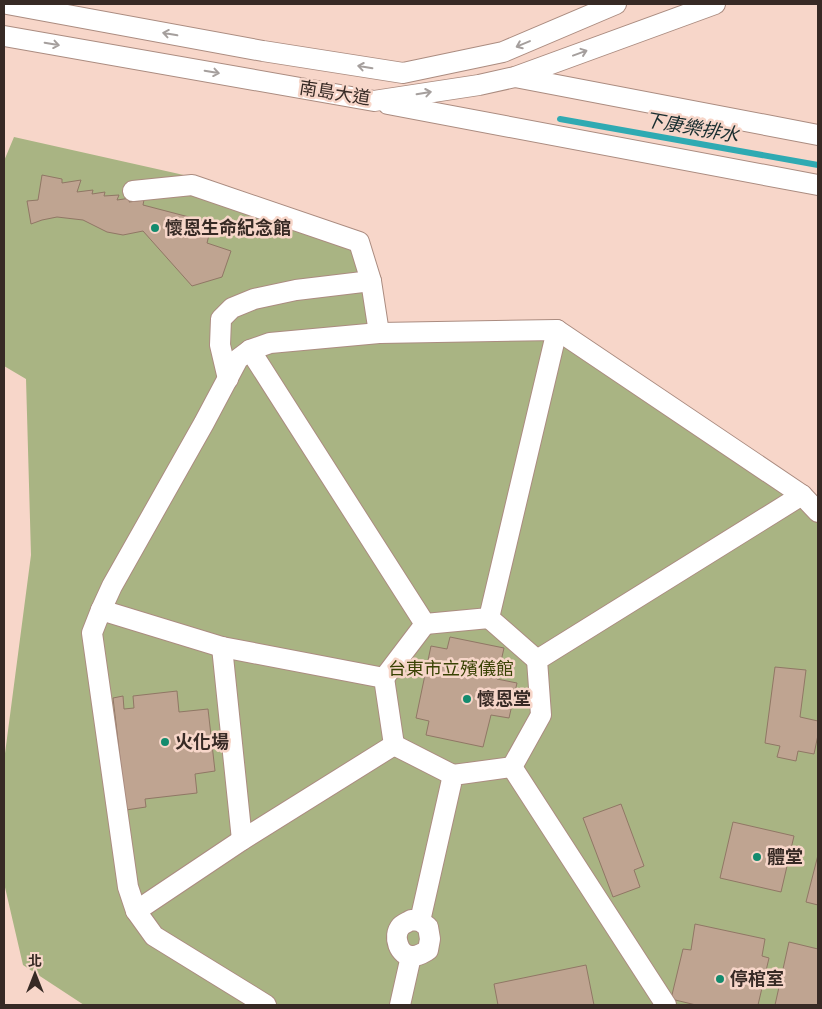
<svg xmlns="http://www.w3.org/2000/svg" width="822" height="1009" viewBox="0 0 822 1009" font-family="Quicksand,'Noto Sans TC',sans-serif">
  <rect width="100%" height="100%" fill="#f7d6c9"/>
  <polygon fill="#a9b483" points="14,137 215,182 359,242 379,333 557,330 818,512 818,1005 84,1005 23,965 4,883 4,761 31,555 26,379 4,366 4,161"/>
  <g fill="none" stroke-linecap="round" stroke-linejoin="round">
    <polyline stroke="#2faab2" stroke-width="6" points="560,119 818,165"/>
  </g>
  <g fill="#bfa491" stroke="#907765">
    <polygon points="42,175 62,179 62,183 81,180 77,192 93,190 92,194 105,192 104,196 119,195 117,200 131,198 129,202 144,200 143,205 212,223 207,243 231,251 222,277 192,286 143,231 123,235 107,232 83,220 57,217 42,220 31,224 27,201 38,200"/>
    <polygon points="450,637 504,648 497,679 517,683 509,718 491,715 483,747 426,735 429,721 416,718 431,646 447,649"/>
    <polygon points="775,667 806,670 800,717 818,721 818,735 814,754 798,751 796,761 777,757 780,746 765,743"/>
    <polygon points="177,691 179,712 208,709 215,771 195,774 197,793 145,799 146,807 126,810 113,698 123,696 124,709 134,708 133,696"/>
    <polygon points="621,804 644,866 634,870 640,887 613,897 583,818"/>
    <polygon points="733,822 794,836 781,892 720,878"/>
    <polygon points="818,855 818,905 806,902"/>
    <polygon points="695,924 765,939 762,956 769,958 758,1005 696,1005 671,999 683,949 691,950"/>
    <polygon points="789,942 818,949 818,1005 775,1005"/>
    <polygon points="586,965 594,1005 498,1005 494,984"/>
  </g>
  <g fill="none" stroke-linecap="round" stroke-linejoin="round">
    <g stroke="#ab8c80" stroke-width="22">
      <g id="minor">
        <polyline points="7,4 263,51 403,73 503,52 616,4"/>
        <polyline points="4,36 374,101 479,85 515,77 715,4"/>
        <polyline points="515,77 818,135"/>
        <polyline points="388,104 818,185"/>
        <polyline points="133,191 192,185 359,242 371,281 379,333"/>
        <polyline points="250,350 425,624 489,618 557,330"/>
        <polyline points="228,379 220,345 221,319 232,308 254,299 296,290 371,281"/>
        <polyline points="101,610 222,647 384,678 394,745 242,840 136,911"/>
        <polyline points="489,618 537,660"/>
        <polyline points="222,647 242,840"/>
        <polyline points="384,678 425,624"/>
        <polyline points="394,745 453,775"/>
        <polyline points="512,767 541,715 537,660 802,495"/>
        <path d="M411,920L420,921L428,927L430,939L428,950C423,953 419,956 413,956C399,957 392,936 401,926C403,924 408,922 411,920Z"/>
        <polyline points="420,921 453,775 512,767 666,1005"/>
        <polyline points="266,1005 154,936 136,911 128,887 92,633 101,610 112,586 204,423 238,359 250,350 270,343 379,333 557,330 802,495 818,512"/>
        <polyline points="400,1005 411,956"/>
      </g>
    </g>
    <use href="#minor" stroke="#fff" stroke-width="20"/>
  </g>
  <defs><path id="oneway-shaft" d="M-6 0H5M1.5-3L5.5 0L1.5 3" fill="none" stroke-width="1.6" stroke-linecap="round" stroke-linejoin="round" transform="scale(1.25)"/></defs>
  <g stroke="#a59f9d">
    <use href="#oneway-shaft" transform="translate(170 34) rotate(-170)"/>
    <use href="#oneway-shaft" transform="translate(52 44) rotate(10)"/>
    <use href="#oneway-shaft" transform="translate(523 44) rotate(157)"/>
    <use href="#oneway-shaft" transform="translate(580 53) rotate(-20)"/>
    <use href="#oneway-shaft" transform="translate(365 67) rotate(-171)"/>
    <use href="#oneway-shaft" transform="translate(212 72) rotate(10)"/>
    <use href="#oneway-shaft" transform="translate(424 93) rotate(-9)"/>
  </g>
  <g fill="#138b6e" stroke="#f7d6c9" stroke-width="2">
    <circle cx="155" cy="228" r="5"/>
    <circle cx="467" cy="699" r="5"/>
    <circle cx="165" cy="742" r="5"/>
    <circle cx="757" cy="857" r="5"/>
    <circle cx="720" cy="979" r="5"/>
  </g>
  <g text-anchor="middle" stroke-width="5" stroke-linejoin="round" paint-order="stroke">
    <g font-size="18" fill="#372a25" stroke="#f7d6c9">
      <text transform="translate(335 93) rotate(9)" y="6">南島大道</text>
    </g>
    <g font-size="18" font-weight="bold" fill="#372a25" stroke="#f7d6c9" text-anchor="start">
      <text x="165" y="234">懷恩生命紀念館</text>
      <text x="477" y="705">懷恩堂</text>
      <text x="175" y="748">火化場</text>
      <text x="767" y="863">體堂</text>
      <text x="730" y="985">停棺室</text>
    </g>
    <g font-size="18" fill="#394204" stroke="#f7d6c9">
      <text x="451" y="675">台東市立殯儀館</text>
    </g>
    <g font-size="19" font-style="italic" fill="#182d2f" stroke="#f7d6c9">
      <text transform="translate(692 127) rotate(10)" y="7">下康樂排水</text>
    </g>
  </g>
  <rect width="822" height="1009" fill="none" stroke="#372a25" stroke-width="10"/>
  <g transform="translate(35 974)" stroke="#f7d6c9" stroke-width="4" paint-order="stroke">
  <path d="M0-4L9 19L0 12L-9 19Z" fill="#372a25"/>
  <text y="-8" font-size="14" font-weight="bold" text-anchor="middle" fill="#372a25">北</text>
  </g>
</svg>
